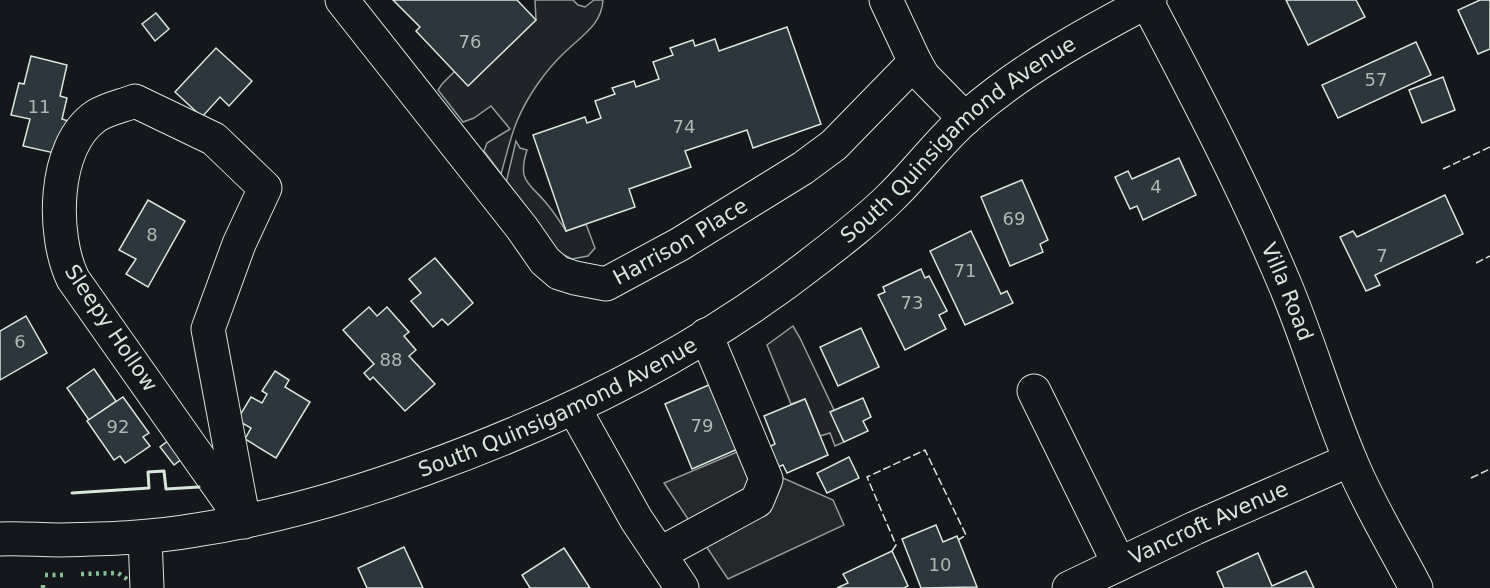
<svg xmlns="http://www.w3.org/2000/svg" width="1490" height="588" viewBox="0 0 1490 588" font-family="'DejaVu Sans',sans-serif">
  <rect width="100%" height="100%" fill="#14181c"/>
  <g fill="#202428" stroke="#939e99" stroke-width="1.5">
    <path d="M535,0H573L578,5L585,7L594,0H603C602,25 580,37 564,53C545,71 527,97 517,121C510,138 506,157 501,174L484,151L487,143L510,129L491,106L474,118L463,122L438,90L442,84L455,71L469,85L536,20Z"/>
    <path d="M516,141L520,148L527,150C517,182 529,182 547,204C554,212 560,222 566,231L586,224L595,248L588,256L572,259L556,251L506,183Z"/>
    <polygon points="793,326 800,338 834,410 831,412 844,442 835,446 830,433 820,436 805,399 791,404 767,345"/>
  </g>
  <polygon fill="#24282b" stroke="#939e99" stroke-width="1.5" points="763,441 776,475 833,500 844,525 728,579 664,483"/>
  <g fill="#2c363c" stroke="#d8e6dc" stroke-width="1.5">
    <polygon points="393,0 517,0 536,20 468,86 416,31 420,27"/>
    <polygon points="1286,0 1356,0 1365,17 1308,45"/>
    <polygon points="1480,0 1490,0 1490,49 1478,54 1458,10"/>
    <polygon points="156,13 169,29 155,41 142,24"/>
    <polygon points="787,27 821,124 753,148 747,130 685,151 691,167 629,189 635,207 566,231 533,135 585,117 587,123 601,118 595,101 615,94 612,88 634,81 636,87 659,79 653,62 673,55 670,48 693,40 695,46 715,39 719,51"/>
    <polygon points="1416,42 1431,75 1338,118 1322,85"/>
    <polygon points="216,48 252,81 229,106 220,97 202,117 175,92"/>
    <polygon points="31,56 67,65 60,96 67,98 62,119 68,121 54,153 23,146 30,119 11,115 19,83 24,84"/>
    <polygon points="1443,77 1455,110 1422,123 1409,90"/>
    <polygon points="1179,158 1196,195 1143,220 1137,206 1130,209 1115,177 1128,171 1132,179"/>
    <polygon points="1022,180 1048,240 1040,244 1043,252 1010,266 981,197"/>
    <polygon points="1445,195 1463,234 1375,275 1380,285 1366,291 1340,237 1353,231 1357,237"/>
    <polygon points="148,200 185,221 148,287 126,274 136,259 119,250"/>
    <polygon points="971,231 1001,294 1007,291 1013,303 965,325 930,251"/>
    <polygon points="435,258 473,303 448,325 442,319 433,327 411,301 421,293 409,279"/>
    <polygon points="921,269 925,278 929,276 947,311 939,315 946,329 905,350 878,295 885,292 883,287"/>
    <polygon points="369,307 377,316 387,307 409,332 404,336 416,350 409,356 435,384 405,411 373,377 370,380 364,373 374,364 343,330"/>
    <polygon points="26,316 47,353 0,380 0,331"/>
    <polygon points="861,328 879,367 838,386 820,347"/>
    <polygon points="94,369 116,401 89,420 67,388"/>
    <polygon points="275,371 289,380 285,387 310,402 276,458 245,439 251,428 237,420 251,397 262,403 267,394 262,391"/>
    <polygon points="711,384 740,448 692,469 665,404"/>
    <polygon points="123,397 149,433 143,437 150,446 125,463 120,456 114,460 87,421"/>
    <polygon points="863,398 871,417 863,421 868,431 844,442 830,412"/>
    <polygon points="805,399 828,455 787,473 783,465 775,468 767,448 775,444 764,416"/>
    <polygon points="173,437 187,455 174,465 160,447"/>
    <polygon points="849,457 859,478 827,493 817,473"/>
    <polygon points="936,525 943,542 957,536 977,587 921,588 902,539"/>
    <polygon points="404,547 423,588 367,588 358,568"/>
    <polygon points="564,548 590,588 530,588 522,575"/>
    <polygon points="892,551 908,586 904,588 837,588 848,583 843,574"/>
    <polygon points="1258,553 1272,586 1306,571 1314,588 1224,588 1217,572"/>
  </g>
  <g fill="none" stroke-linecap="round" stroke-linejoin="round">
    <g stroke="#d8e6dc" stroke-width="35">
      <g id="minor">
        <path id="s1" d="M342,0L522,228L545,261L559,273L575,278L606,284L680,244L803,168L834,145L915,62"/>
        <polyline points="886,0 915,62 923,76 965,119"/>
        <path id="s2" d="M1147,2C1195,93 1243,185 1283,280C1308,338 1325,400 1350,459C1368,504 1394,545 1416,588"/>
        <path d="M135,101L214,139L265,188L239,244L208,329L244,522L73,279C52,236 52,146 96,116C107,109 122,106 135,101Z"/>
        <polyline points="1034,391 1119,564"/>
        <polyline points="574,408 636,519 682,588"/>
        <polyline points="145,537 147,588"/>
        <polyline points="659,554 757,501 766,479 706,335"/>
        <path id="s3" d="M1069,588L1195,528L1350,460"/>
      </g>
    </g>
    <g stroke="#d8e6dc" stroke-width="35">
      <g id="major">
        <path id="s4" d="M0,539C20,538 39,540 59,540C105,539 151,538 196,530C275,518 350,496 424,469C563,419 699,352 816,260C842,240 868,220 891,197C918,171 940,140 968,116C1023,68 1086,34 1150,0"/>
      </g>
    </g>
    <use href="#minor" stroke="#14181c" stroke-width="33"/>
    <use href="#major" stroke="#14181c" stroke-width="33"/>
    <g stroke="#8ac095" stroke-width="4.5" stroke-dasharray="3 4.5" stroke-linecap="butt">
      <polyline points="81,574 118,573 127,579"/>
      <polyline points="45,575 66,575"/>
      <polyline points="43,588 43,582"/>
    </g>
    <g stroke="#d8e6dc" stroke-width="1.5" stroke-dasharray="8 3" stroke-linecap="butt">
      <polyline points="1443,169 1490,147"/>
      <polyline points="1476,263 1490,256"/>
      <polyline points="1471,478 1490,469"/>
      <polyline points="892,551 896,545 867,477 925,450 966,535 958,540"/>
    </g>
    <polyline stroke="#d8e6dc" stroke-width="3" points="72,493 149,488 148,472 164,471 166,489 199,487"/>
  </g>
  <g text-anchor="middle" stroke-width="4.5" stroke-linejoin="round" paint-order="stroke">
    <g font-size="18" fill="#adbab4">
      <text x="470" y="48">76</text>
      <text x="1376" y="86">57</text>
      <text x="39" y="113">11</text>
      <text x="684" y="133">74</text>
      <text x="1156" y="193">4</text>
      <text x="1014" y="225">69</text>
      <text x="152" y="241">8</text>
      <text x="1382" y="262">7</text>
      <text x="965" y="277">71</text>
      <text x="912" y="309">73</text>
      <text x="20" y="348">6</text>
      <text x="391" y="366">88</text>
      <text x="702" y="432">79</text>
      <text x="118" y="433">92</text>
      <text x="940" y="571">10</text>
    </g>
    <g font-size="21" fill="#d8e6dc" stroke="#14181c">
      <text dy="7" stroke="none"><textPath href="#s4" startOffset="1066">South Quinsigamond Avenue</textPath></text>
      <text dy="7" stroke="none"><textPath href="#s1" startOffset="483">Harrison Place</textPath></text>
      <text dy="7" stroke="none"><textPath href="#s2" startOffset="322">Villa Road</textPath></text>
      <text transform="translate(111 328) rotate(56)" y="7">Sleepy Hollow</text>
      <text dy="7" stroke="none"><textPath href="#s4" startOffset="580">South Quinsigamond Avenue</textPath></text>
      <text dy="7" stroke="none"><textPath href="#s3" startOffset="154">Vancroft Avenue</textPath></text>
    </g>
  </g>
</svg>
